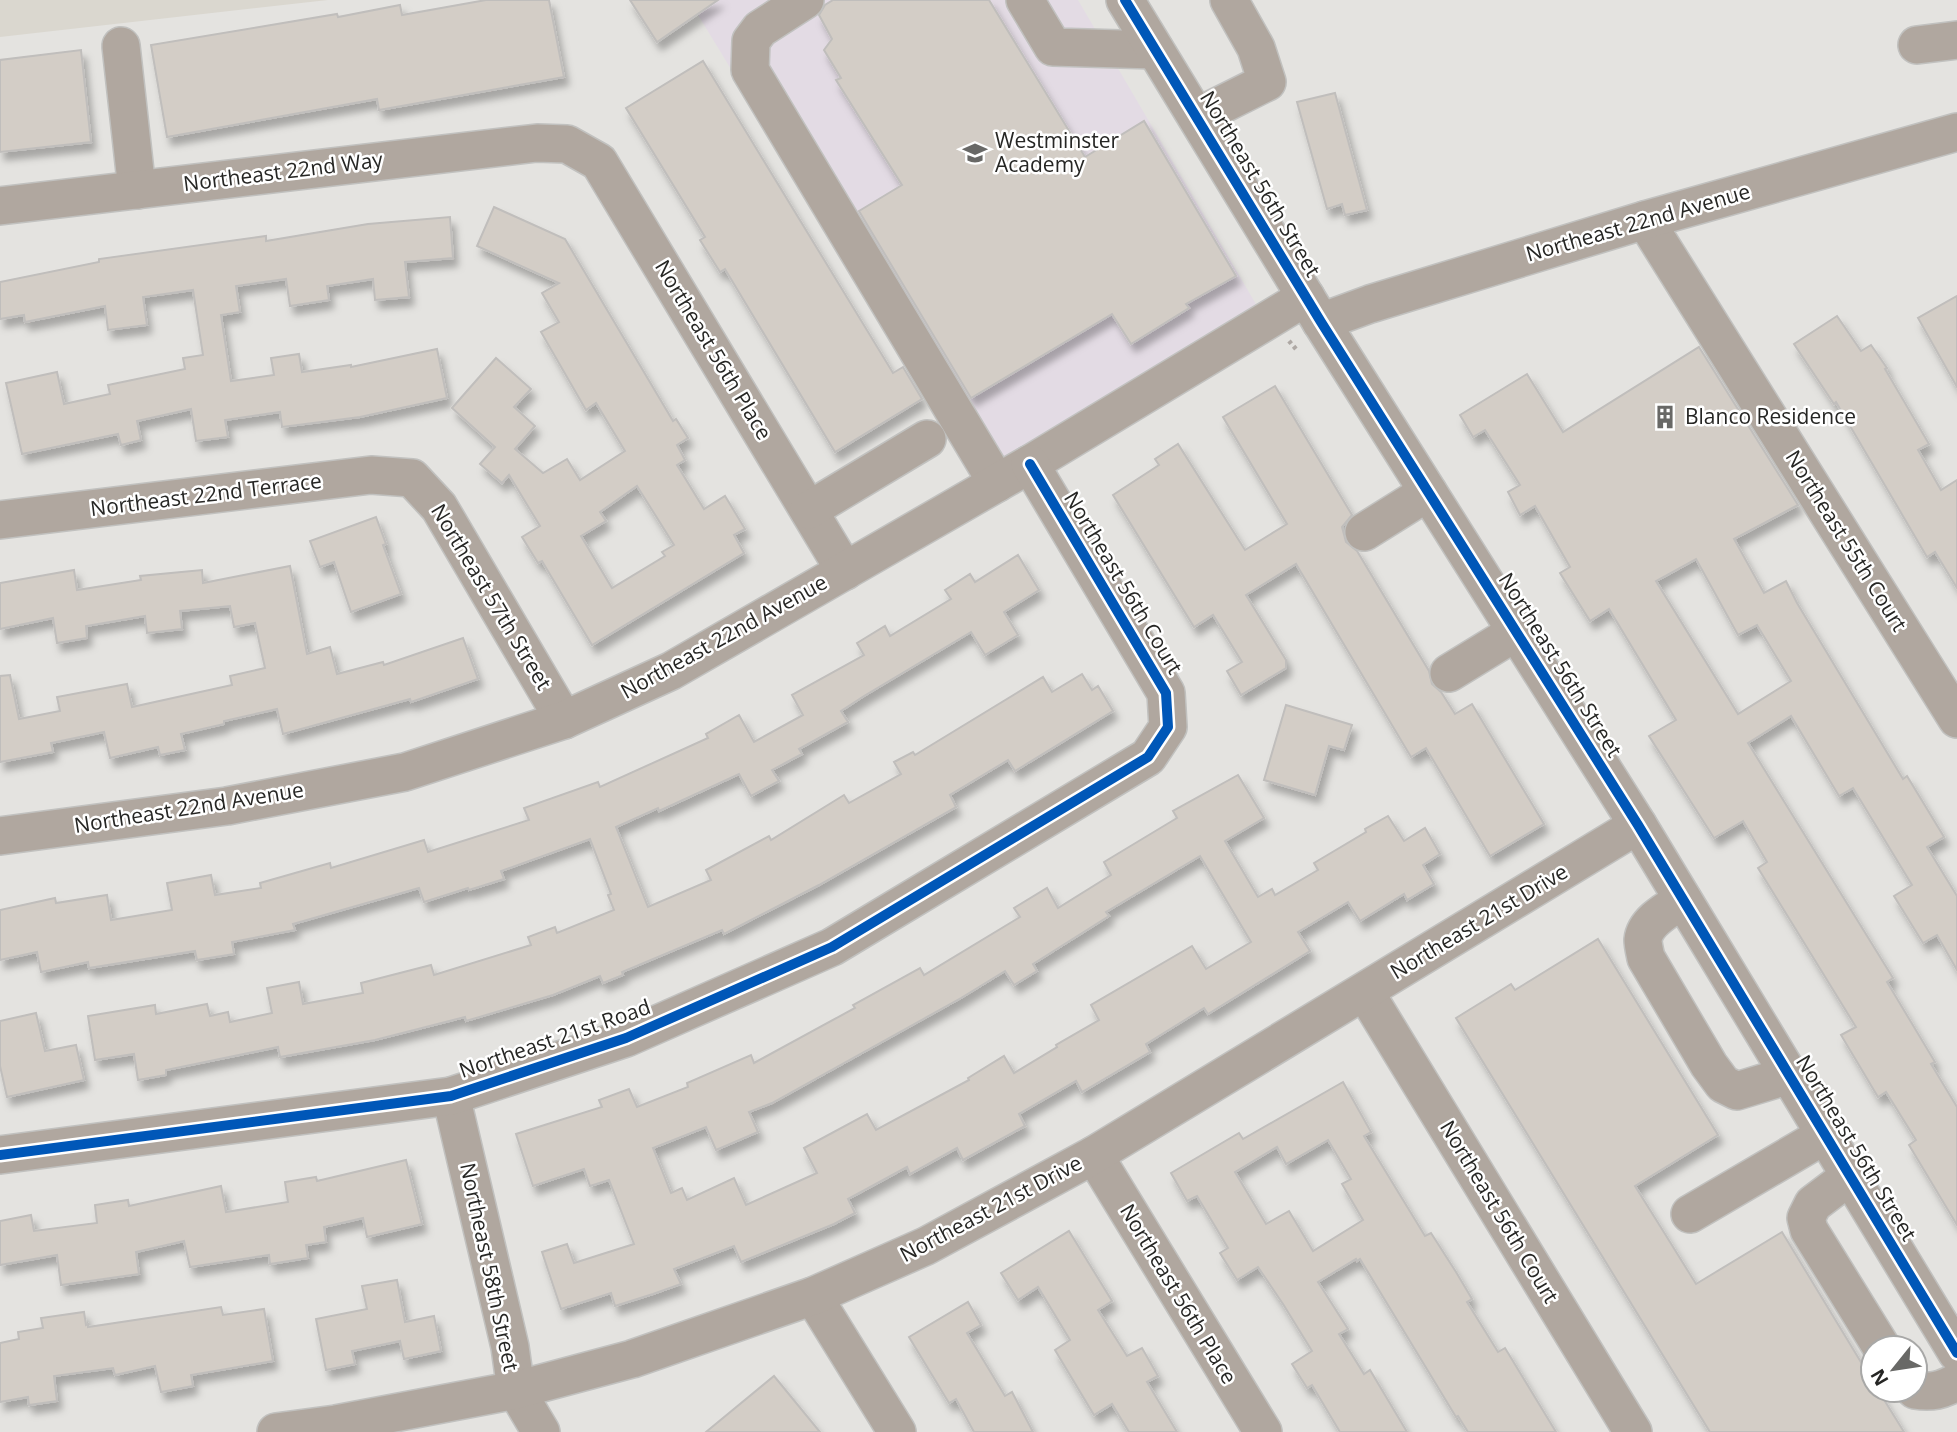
<svg xmlns="http://www.w3.org/2000/svg" width="1957" height="1432" viewBox="0 0 1957 1432" font-family="'Open Sans',sans-serif">
  <defs>
    <filter id="shadow"><feDropShadow dx="4.5" dy="8" stdDeviation="3.5" flood-color="#0004"/></filter>
  </defs>
  <rect width="100%" height="100%" fill="#e4e3e0"/>
  <polygon fill="#dad7cf" points="0,0 328,0 0,37"/>
  <polygon fill="#e3dbe4" points="689,0 1078,0 1257,306 978,476"/>
  <g fill="#d3cdc6" stroke="#c0bebc" stroke-width="2" fill-rule="evenodd" filter="url(#shadow)">
    <polygon points="486,0 549,0 564,77 379,110 377,99 167,137 151,45 337,14 338,17 400,5 402,15"/>
    <polygon points="630,0 718,0 657,42"/>
    <polygon points="833,0 989,0 1085,157 1144,121 1236,276 1186,304 1189,308 1131,344 1112,314 971,398 859,211 902,185 836,80 841,78 824,50 832,39 819,15 825,5"/>
    <polygon points="81,50 91,142 0,152 0,60"/>
    <polygon points="703,61 893,373 903,367 922,399 835,452 725,269 720,272 700,240 705,237 626,108"/>
    <polygon points="1335,93 1367,210 1345,215 1342,204 1327,209 1297,102"/>
    <path d="M494,207L565,239L673,421L676,419L688,438L677,445L685,460L677,465L704,509L725,496L745,529L734,535L744,553L592,645L542,561L538,563L522,537L540,526L509,475L502,483L480,464L495,447L452,408L496,358L531,389L514,407L535,426L515,449L543,473L567,459L580,480L625,451L596,403L586,410L541,332L559,322L542,293L559,283L477,246ZM637,486L674,545L662,552L665,556L612,588L581,536L606,521L600,512Z"/>
    <polygon points="450,217 453,258 405,262 409,297 375,300 373,279 327,286 329,300 290,306 286,279 236,286 240,312 221,315 231,381 274,375 271,358 299,354 302,372 351,365 351,367 437,349 447,398 360,417 282,427 280,412 225,420 228,437 196,441 191,409 137,421 141,440 121,445 118,434 22,454 6,383 57,372 64,404 110,394 108,385 185,369 183,358 203,355 193,290 143,297 147,325 108,330 105,306 25,322 24,315 0,319 0,282 99,262 99,259 266,236 266,241 368,224"/>
    <polygon points="1957,296 1957,387 1918,318"/>
    <polygon points="1837,316 1861,351 1871,345 1887,368 1885,369 1929,444 1918,450 1941,490 1957,480 1957,588 1935,552 1927,557 1836,402 1834,404 1794,344"/>
    <path d="M1699,347L1798,505L1734,539L1764,593L1786,581L1797,603L1903,779L1907,776L1944,837L1927,847L1957,896V970L1937,935L1923,943L1894,896L1912,885L1853,788L1839,796L1791,716L1748,743L1893,978L1887,982L1935,1062L1931,1064L1957,1107V1225L1909,1145L1916,1140L1886,1092L1878,1097L1841,1035L1856,1027L1758,868L1767,862L1743,821L1714,838L1649,736L1676,720L1609,609L1590,621L1560,573L1570,567L1535,506L1520,515L1508,492L1520,485L1485,430L1473,437L1460,415L1527,374L1563,432ZM1696,559L1738,635L1757,625L1791,681L1738,714L1656,581Z"/>
    <polygon points="1275,386 1352,515 1342,527 1346,542 1357,551 1429,671 1432,684 1441,692 1455,714 1472,704 1544,824 1490,856 1426,748 1411,757 1296,564 1246,595 1286,660 1286,668 1241,695 1227,671 1242,662 1213,615 1194,627 1113,495 1159,465 1155,459 1178,444 1245,550 1287,524 1223,417"/>
    <polygon points="376,517 386,544 383,545 401,594 351,612 334,562 320,567 310,541"/>
    <polygon points="1018,555 1039,590 1004,612 1018,635 985,655 971,632 864,696 841,711 848,722 799,749 802,754 772,770 779,781 751,796 739,774 659,811 658,808 616,827 648,907 711,880 706,870 769,836 771,840 844,795 849,803 901,774 894,762 913,752 915,755 1043,677 1052,692 1082,674 1092,690 1098,686 1113,711 1015,771 1008,760 950,795 956,807 819,885 724,934 722,930 622,972 623,975 603,983 600,976 553,995 466,1021 465,1017 375,1040 280,1057 278,1047 166,1070 166,1075 138,1080 134,1054 95,1060 88,1016 155,1005 156,1014 207,1004 210,1016 228,1012 230,1022 272,1013 267,988 299,982 303,1004 363,993 361,983 431,965 434,975 531,945 528,937 555,927 557,933 614,910 608,895 611,894 590,839 501,871 504,879 469,890 468,888 424,902 419,888 293,924 295,930 232,942 234,954 197,960 195,951 89,968 88,962 41,972 37,952 0,960 0,910 55,898 56,903 107,895 111,920 172,910 167,883 211,875 215,895 261,888 260,883 330,863 331,868 424,840 428,852 529,820 524,808 598,782 600,787 708,738 706,734 739,715 754,742 803,715 792,695 864,655 857,643 885,626 890,636 951,599 945,590 970,574 975,582"/>
    <polygon points="290,566 307,654 330,647 337,674 383,662 384,665 463,638 478,679 411,702 410,699 283,734 277,709 224,721 224,724 181,734 185,750 160,755 158,747 110,758 104,732 51,743 53,752 0,762 0,676 10,675 19,719 60,711 57,697 127,684 132,707 232,685 230,676 265,668 255,623 234,627 230,606 180,611 182,629 147,633 145,616 86,626 87,638 57,643 53,618 0,629 0,583 74,570 77,590 141,580 140,576 202,570 203,583"/>
    <polygon points="1286,705 1352,725 1344,750 1329,746 1315,795 1264,780"/>
    <path d="M1238,775L1264,818L1225,841L1258,897L1272,889L1275,895L1318,870L1314,863L1366,832L1365,829L1388,816L1404,841L1425,828L1440,854L1423,865L1434,884L1407,900L1404,894L1360,921L1348,902L1298,932L1310,951L1208,1014L1204,1008L1146,1044L1150,1052L1082,1092L1076,1081L1019,1114L1025,1126L963,1160L957,1148L910,1174L907,1167L848,1199L855,1213L834,1224L741,1262L734,1246L674,1269L681,1284L653,1294L615,1306L611,1293L561,1309L542,1252L567,1244L574,1263L634,1244L609,1180L590,1186L584,1169L533,1186L516,1134L602,1107L599,1100L629,1089L637,1107L688,1087L687,1083L751,1055L754,1063L855,1008L853,1005L920,968L924,975L1020,917L1014,908L1047,888L1058,908L1111,875L1104,862L1177,818L1173,811ZM1200,856L1251,942L1206,969L1192,946L1091,1005L1099,1020L1056,1045L1057,1047L1014,1073L1004,1056L968,1078L969,1080L876,1130L867,1114L804,1148L817,1173L746,1205L734,1178L687,1200L682,1188L671,1193L653,1148L706,1127L716,1150L758,1132L749,1112L772,1103L961,998L1005,971L1014,985L1037,971L1033,964L1109,916L1106,912Z"/>
    <polygon points="1598,939 1718,1135 1635,1186 1665,1234 1696,1284 1782,1232 1873,1382 1873,1390 1878,1390 1904,1432 1710,1432 1456,1018 1511,984 1515,990"/>
    <polygon points="36,1013 45,1051 76,1045 84,1080 7,1097 0,1066 0,1021"/>
    <path d="M1343,1082L1371,1132L1364,1136L1425,1236L1431,1233L1456,1272L1472,1299L1467,1302L1498,1352L1505,1348L1556,1432H1468L1458,1416L1456,1417L1360,1259L1357,1261L1356,1259L1318,1282L1348,1329L1339,1334L1364,1374L1370,1370L1407,1432H1340L1312,1385L1307,1388L1292,1364L1312,1351L1283,1304L1258,1267L1237,1280L1220,1253L1228,1248L1197,1196L1187,1201L1171,1173L1239,1133L1243,1139ZM1328,1140L1351,1179L1342,1184L1363,1220L1313,1251L1289,1211L1266,1224L1235,1172L1277,1147L1286,1164Z"/>
    <polygon points="406,1160 422,1224 367,1237 363,1218 324,1227 326,1242 306,1245 308,1258 270,1264 269,1255 190,1267 184,1241 136,1252 139,1274 61,1285 57,1255 0,1265 0,1221 31,1215 34,1231 97,1223 95,1205 128,1200 129,1206 221,1186 226,1212 288,1202 285,1182 316,1177 317,1181"/>
    <polygon points="1069,1231 1112,1301 1098,1310 1127,1356 1142,1348 1158,1376 1147,1382 1177,1432 1129,1432 1112,1404 1094,1415 1055,1350 1070,1340 1038,1287 1018,1300 1001,1273"/>
    <polygon points="397,1280 405,1322 434,1316 441,1351 404,1359 400,1341 352,1351 355,1364 326,1370 316,1319 367,1309 362,1286"/>
    <polygon points="968,1302 981,1325 967,1333 1005,1396 1012,1392 1033,1432 974,1432 956,1399 949,1403 909,1337"/>
    <polygon points="221,1307 223,1315 264,1309 273,1361 191,1375 193,1386 161,1392 155,1366 115,1375 113,1368 54,1376 57,1401 29,1405 28,1397 0,1402 0,1343 19,1339 18,1332 43,1328 41,1318 84,1312 86,1325 88,1324 88,1327"/>
    <polygon points="774,1376 820,1432 706,1432"/>
  </g>
  <g fill="none" stroke-linecap="round" stroke-linejoin="round">
    <g stroke="#c1c1bf" stroke-width="40">
      <g id="minor">
        <polyline points="805,0 760,29 751,41 750,70 997,483"/>
        <polyline points="1025,0 1053,47 1155,50"/>
        <polyline points="1125,0 1321,322 1638,825 1957,1353"/>
        <polyline points="1917,45 1957,40"/>
        <polyline points="121,46 137,190"/>
        <polyline points="1197,117 1267,82 1256,48 1229,0"/>
        <polyline points="0,206 537,143 567,144 599,162 845,571"/>
        <polyline points="1645,220 1957,719"/>
        <polyline points="1321,322 1370,304 1645,220 1957,132"/>
        <polyline points="809,510 927,439"/>
        <polyline points="0,520 371,475 412,478 439,507 564,720"/>
        <polyline points="1364,532 1428,492"/>
        <polyline points="1449,673 1516,632"/>
        <polyline points="0,836 227,806 405,772 564,720 671,671 1030,464 1306,297"/>
        <path d="M1683,900C1669,909 1645,921 1643,940C1643,945 1645,953 1646,958L1709,1065L1723,1084L1737,1091L1789,1075"/>
        <polyline points="1365,992 1633,1432"/>
        <polyline points="451,1096 510,1347 516,1390 541,1432"/>
        <polyline points="0,1155 451,1096 626,1038 832,947 1148,757 1168,727 1166,693 1030,464"/>
        <polyline points="1094,1155 1263,1432"/>
        <polyline points="1850,1176 1813,1204 1806,1218 1809,1230 1882,1348"/>
        <polyline points="1690,1214 1825,1135"/>
        <polyline points="813,1296 897,1432"/>
        <path d="M1915,1390C1932,1393 1942,1390 1957,1382"/>
        <polyline points="276,1432 336,1424 516,1390 632,1359 813,1296 926,1246 1094,1155 1638,825"/>
      </g>
    </g>
    <polyline stroke="#aea8a4" stroke-width="4.5" stroke-dasharray="3.5 3.5" stroke-linecap="butt" points="1289,341 1296,349"/>
    <use href="#minor" stroke="#b0a79f" stroke-width="37"/>
    <g stroke="#fff" stroke-width="15">
      <g id="cycleway">
        <polyline points="1125,0 1321,322 1638,825 1957,1353"/>
        <polyline points="0,1155 451,1096 626,1038 832,947 1148,757 1168,727 1166,693 1030,464"/>
      </g>
    </g>
    <use href="#cycleway" stroke="#0057b8" stroke-width="10"/>
  </g>
  <defs>
    <g id="school-bare" transform="scale(1.89)"><path d="M0-5L7-2L0 1L-7-2ZM-4 1L0 2.5L4 1V4Q0 6-4 4Z" fill="#686866" stroke="#fff" stroke-width="2.5" paint-order="stroke"/></g>
    <g id="building-bare" transform="scale(1.89)"><path d="M-4-6H4V6H1V3H-1V6H-4ZM-2.5-4.3h1.7v1.8h-1.7ZM.8-4.3h1.7v1.8H.8ZM-2.5-1h1.7V.8h-1.7ZM.8-1h1.7V.8H.8Z" fill="#686866" stroke="#fff" stroke-width="2.5" paint-order="stroke"/></g>
  </defs>
  <g fill-rule="evenodd">
    <use href="#school-bare" x="975" y="153"/>
    <use href="#building-bare" x="1665" y="417"/>
  </g>
  <g text-anchor="middle" stroke-width="5" stroke-linejoin="round" paint-order="stroke">
    <g font-size="21" fill="#262624" stroke="#fff" text-anchor="start">
      <text x="995" y="148">Westminster<tspan x="995" dy="24">Academy</tspan></text>
      <text x="1685" y="424">Blanco Residence</text>
    </g>
    <g font-size="21" fill="#262624" stroke="#fff">
      <text transform="translate(283 172) rotate(-7)" y="7">Northeast 22nd Way</text>
      <text transform="translate(1260 184) rotate(59)" y="7">Northeast 56th Street</text>
      <text transform="translate(1638 223) rotate(-16)" y="7">Northeast 22nd Avenue</text>
      <text transform="translate(713 350) rotate(59)" y="7">Northeast 56th Place</text>
      <text transform="translate(206 495) rotate(-7)" y="7">Northeast 22nd Terrace</text>
      <text transform="translate(1846 541) rotate(58)" y="7">Northeast 55th Court</text>
      <text transform="translate(1123 583) rotate(59)" y="7">Northeast 56th Court</text>
      <text transform="translate(491 597) rotate(59)" y="7">Northeast 57th Street</text>
      <text transform="translate(724 637) rotate(-29)" y="7">Northeast 22nd Avenue</text>
      <text transform="translate(1560 665) rotate(58)" y="7">Northeast 56th Street</text>
      <text transform="translate(189 808) rotate(-9)" y="7">Northeast 22nd Avenue</text>
      <text transform="translate(1479 922) rotate(-31)" y="7">Northeast 21st Drive</text>
      <text transform="translate(555 1039) rotate(-19)" y="7">Northeast 21st Road</text>
      <text transform="translate(1856 1148) rotate(59)" y="7">Northeast 56th Street</text>
      <text transform="translate(991 1209) rotate(-28)" y="7">Northeast 21st Drive</text>
      <text transform="translate(1499 1212) rotate(59)" y="7">Northeast 56th Court</text>
      <text transform="translate(489 1267) rotate(78)" y="7">Northeast 58th Street</text>
      <text transform="translate(1178 1294) rotate(59)" y="7">Northeast 56th Place</text>
    </g>
  </g>
  <g transform="translate(1894 1369) rotate(240)"><circle r="33" fill="#ffffff" stroke="#a8a8a7" stroke-width="2"/>
  <path d="M0-5L12 26L0 18L-12 26Z" fill="#686866"/>
  <text y="-10" font-size="19" font-weight="bold" text-anchor="middle" fill="#262624">N</text>
  </g>
</svg>
